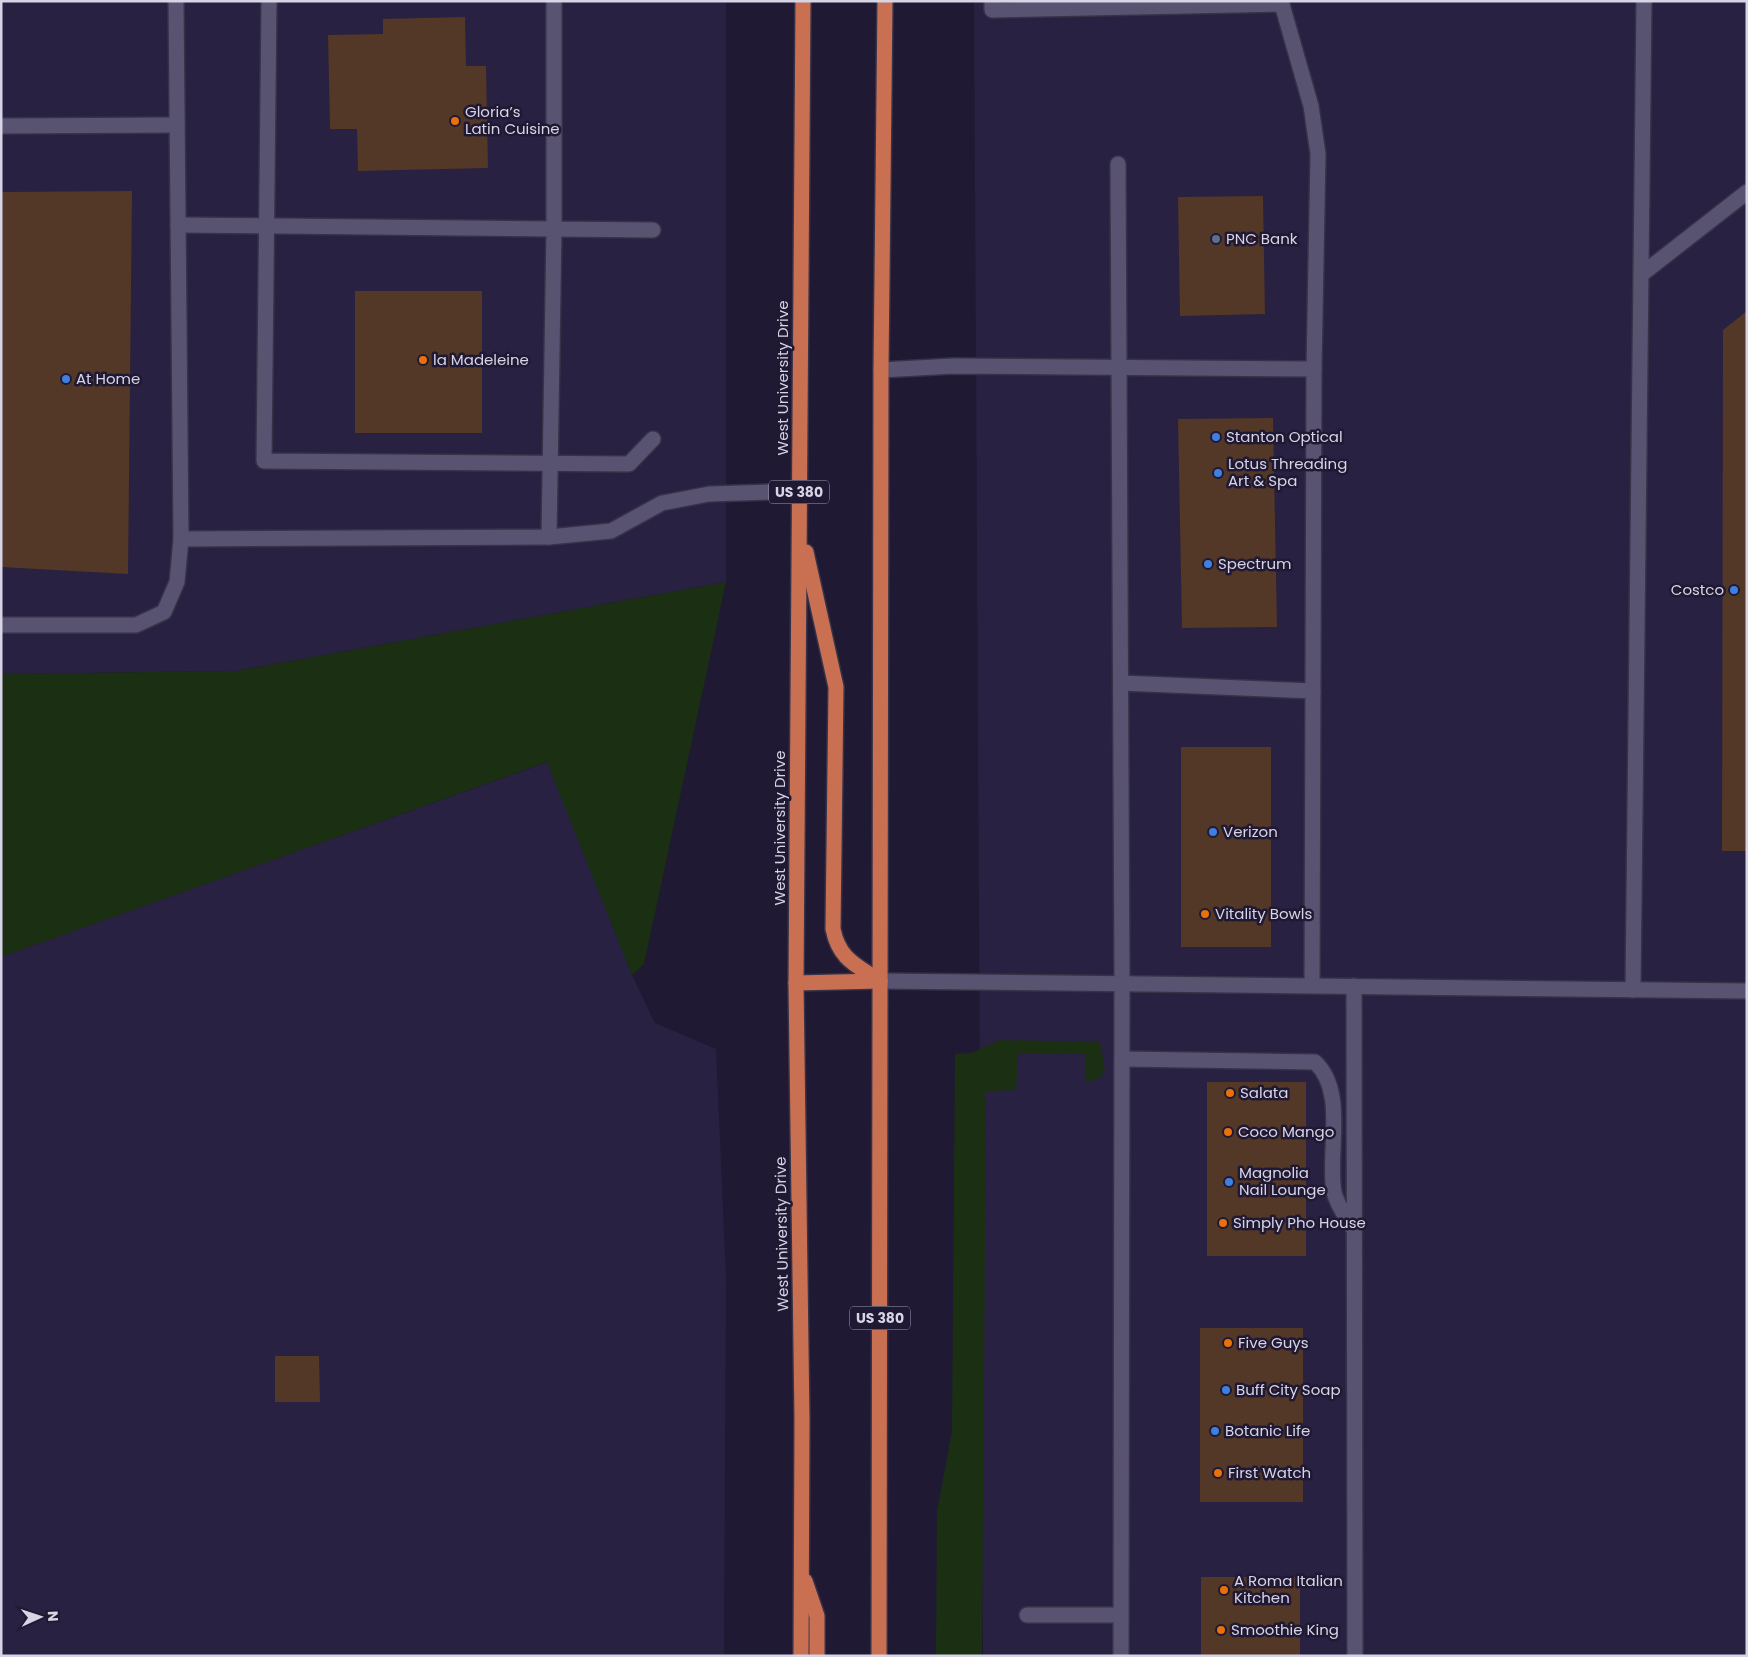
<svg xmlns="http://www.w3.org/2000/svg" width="1748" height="1657" viewBox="0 0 1748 1657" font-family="Poppins,sans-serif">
  <rect width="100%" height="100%" fill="#1f1933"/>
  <g fill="#282141">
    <polygon points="1,1 726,1 726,582 236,671 1,674"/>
    <polygon points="974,1 1747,1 1747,1656 983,1656"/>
    <polygon points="548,762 632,975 655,1023 716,1049 726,1276 724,1656 1,1656 1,957"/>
  </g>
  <g fill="#1b3013">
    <polygon points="726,582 644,964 632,975 547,762 1,957 1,674 236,671"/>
    <polygon points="999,1040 1100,1042 1105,1071 1098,1079 1086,1082 1085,1054 1018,1053 1016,1090 986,1091 982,1656 936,1656 937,1511 952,1431 955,1054 971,1053"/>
  </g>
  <g fill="#533727">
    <polygon points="465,17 466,66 486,66 488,168 358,171 357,129 330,129 328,35 383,34 383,19"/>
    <polygon points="132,191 128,574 1,567 1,192"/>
    <polygon points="1263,196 1265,314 1180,316 1178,197"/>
    <rect x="355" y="291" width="127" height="142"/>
    <polygon points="1747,311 1747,851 1722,851 1723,330"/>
    <polygon points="1273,418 1277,627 1182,628 1178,419"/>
    <rect x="1181" y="747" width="90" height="200"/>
    <rect x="1207" y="1082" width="99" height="174"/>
    <rect x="1200" y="1328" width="103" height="174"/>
    <polygon points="275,1356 319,1356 320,1402 275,1402"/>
    <rect x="1201" y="1577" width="99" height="79"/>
  </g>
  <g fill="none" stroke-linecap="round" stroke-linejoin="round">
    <g stroke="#373247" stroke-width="18">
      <g id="lane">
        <polyline points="176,1 181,539 549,537 611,531 662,503 709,494 799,491"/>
        <polyline points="269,1 264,461 629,464 653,439"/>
        <polyline points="554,1 554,229 653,230"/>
        <polyline points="992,1 992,10 1282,4"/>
        <polyline points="1281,1 1311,106 1318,154 1314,369 1312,985"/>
        <polyline points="1,126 177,125"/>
        <polyline points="1118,164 1122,982 1121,1656"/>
        <polyline points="178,225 554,229 549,537"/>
        <polyline points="1642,274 1747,192"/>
        <polyline points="881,370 953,366 1314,369"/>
        <polyline points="1,625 136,625 164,612 177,582 181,539"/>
        <polyline points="1121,683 1313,691"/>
        <polyline points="880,981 1747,991"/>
        <polyline points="1354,986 1355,1656"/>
        <polyline points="1633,990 1644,1"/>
        <path d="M1122,1059L1315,1062C1347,1092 1327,1152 1334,1192C1337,1206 1347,1218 1354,1230"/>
        <polyline points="1027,1615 1121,1615"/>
      </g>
    </g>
    <g stroke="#373247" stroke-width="18">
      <g id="highway">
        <path d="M806,552L836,687L833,929C839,959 856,965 880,981"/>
        <polyline points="796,983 880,981"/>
        <polyline points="805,1581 817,1616 817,1656"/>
        <polyline points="801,1656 802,1420 796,983 803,1"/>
        <polyline points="879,1656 881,370 885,1"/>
      </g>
    </g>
    <use href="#lane" stroke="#585370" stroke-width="15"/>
    <use href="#highway" stroke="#c96f52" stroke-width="15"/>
  </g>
  <g fill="#e8710a" stroke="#1f1933" stroke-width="2">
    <circle cx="455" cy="121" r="5"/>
    <circle cx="423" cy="360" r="5"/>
    <circle cx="1205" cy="914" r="5"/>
    <circle cx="1230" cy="1093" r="5"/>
    <circle cx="1228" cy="1132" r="5"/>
    <circle cx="1223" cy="1223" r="5"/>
    <circle cx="1228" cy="1343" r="5"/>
    <circle cx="1218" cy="1473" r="5"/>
    <circle cx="1224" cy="1590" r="5"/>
    <circle cx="1221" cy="1630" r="5"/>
  </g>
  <circle fill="#5c6f8a" stroke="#1f1933" stroke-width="2" cx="1216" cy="239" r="5"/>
  <g fill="#3f7fe0" stroke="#1f1933" stroke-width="2">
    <circle cx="66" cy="379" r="5"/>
    <circle cx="1216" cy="437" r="5"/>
    <circle cx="1218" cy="473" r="5"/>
    <circle cx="1208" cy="564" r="5"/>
    <circle cx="1734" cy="590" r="5"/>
    <circle cx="1213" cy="832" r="5"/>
    <circle cx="1229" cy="1182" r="5"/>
    <circle cx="1226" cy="1390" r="5"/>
    <circle cx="1215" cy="1431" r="5"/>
  </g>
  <g text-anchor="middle" stroke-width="5" stroke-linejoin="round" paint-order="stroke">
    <g fill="#1f1933" stroke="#a09cb0" stroke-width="1">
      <rect x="769" y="480.5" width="60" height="23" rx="4"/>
      <rect x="850" y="1306.5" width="60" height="23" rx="4"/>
    </g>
    <g font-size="14" font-weight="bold" fill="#d7d4e6">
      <text x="799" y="497">US 380</text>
      <text x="880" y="1323">US 380</text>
    </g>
    <g font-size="15" fill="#d7d4e6" stroke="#1f1933" text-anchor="start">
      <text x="465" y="117">Gloria’s<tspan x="465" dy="17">Latin Cuisine</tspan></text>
      <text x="1226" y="244">PNC Bank</text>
      <text x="433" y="365">la Madeleine</text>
      <text x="76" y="384">At Home</text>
      <text x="1226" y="442">Stanton Optical</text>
      <text x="1228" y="469">Lotus Threading<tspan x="1228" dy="17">Art &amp; Spa</tspan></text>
      <text x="1218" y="569">Spectrum</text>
      <text x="1724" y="595" text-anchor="end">Costco</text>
      <text x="1223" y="837">Verizon</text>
      <text x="1215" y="919">Vitality Bowls</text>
      <text x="1240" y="1098">Salata</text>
      <text x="1238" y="1137">Coco Mango</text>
      <text x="1239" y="1178">Magnolia<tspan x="1239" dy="17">Nail Lounge</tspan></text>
      <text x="1233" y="1228">Simply Pho House</text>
      <text x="1238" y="1348">Five Guys</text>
      <text x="1236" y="1395">Buff City Soap</text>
      <text x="1225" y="1436">Botanic Life</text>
      <text x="1228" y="1478">First Watch</text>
      <text x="1234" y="1586">A Roma Italian<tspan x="1234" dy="17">Kitchen</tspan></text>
      <text x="1231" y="1635">Smoothie King</text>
    </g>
    <g font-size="15" fill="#d7d4e6" stroke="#1f1933">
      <text transform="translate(783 378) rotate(-90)" y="5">West University Drive</text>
      <text transform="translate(780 828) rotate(-90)" y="5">West University Drive</text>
      <text transform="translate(782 1234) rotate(-91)" y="5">West University Drive</text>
    </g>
  </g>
  <rect width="1748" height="1657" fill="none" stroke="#d7d4e6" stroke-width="5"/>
  <g transform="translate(40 1617) rotate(87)" stroke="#1f1933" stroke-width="4" paint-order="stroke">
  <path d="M0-4L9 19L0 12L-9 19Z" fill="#d7d4e6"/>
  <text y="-8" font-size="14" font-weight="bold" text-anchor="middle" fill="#d7d4e6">N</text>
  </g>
</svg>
